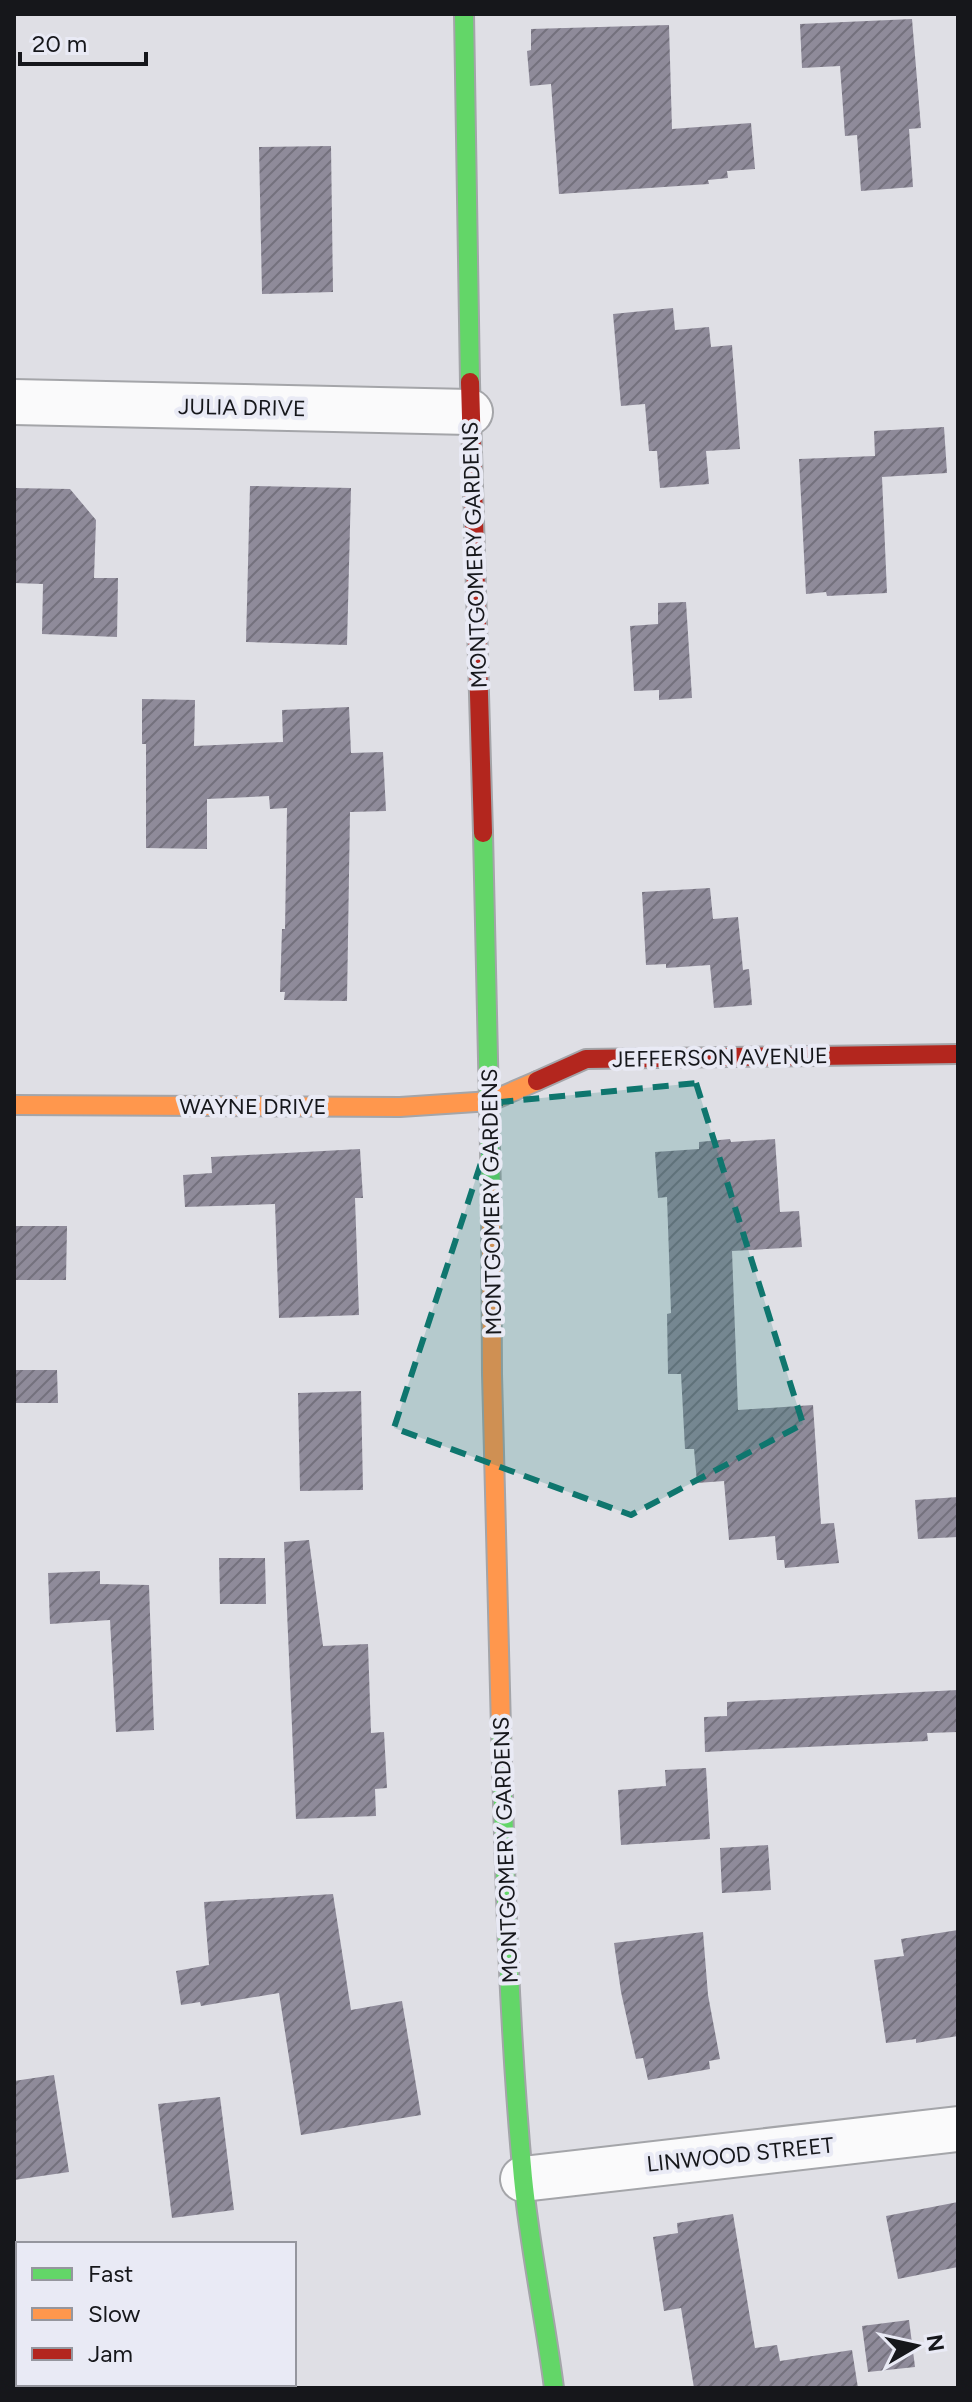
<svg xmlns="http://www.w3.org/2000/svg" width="972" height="2402" viewBox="0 0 972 2402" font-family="Figtree,sans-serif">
  <defs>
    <pattern id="building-hatch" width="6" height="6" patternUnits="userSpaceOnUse" patternTransform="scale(2)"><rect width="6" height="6" fill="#8f8b9a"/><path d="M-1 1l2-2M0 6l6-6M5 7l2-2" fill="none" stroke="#74717d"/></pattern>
  </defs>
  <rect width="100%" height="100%" fill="#dfdfe5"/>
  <g fill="url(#building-hatch)">
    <polygon points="912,19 921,128 909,129 913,187 861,191 857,135 845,136 840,66 802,68 800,24"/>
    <polygon points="669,25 672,129 751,123 755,169 727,171 728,178 708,180 709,184 559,194 551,84 530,86 527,51 531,50 531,29"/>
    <polygon points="331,146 333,292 262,294 259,147"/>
    <polygon points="673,308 675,330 709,327 711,347 732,345 740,449 706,451 709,484 660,488 657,451 649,451 645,404 621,406 613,314"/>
    <polygon points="944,427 947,473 882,477 887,593 827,596 826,592 806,594 799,459 875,456 874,431"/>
    <polygon points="250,486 351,488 347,645 246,642"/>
    <polygon points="14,488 70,489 96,520 94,578 118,578 117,637 42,634 43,584 14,583"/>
    <polygon points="686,602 692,698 659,700 659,690 634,691 630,626 658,624 658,603"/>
    <polygon points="142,699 195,700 194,746 283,742 282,710 349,707 351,753 383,752 386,811 350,812 347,1001 284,1000 285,992 280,992 282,929 285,929 287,808 270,809 269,796 207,799 207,849 146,848 146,744 142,744"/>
    <polygon points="710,888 713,919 738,917 743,970 749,969 752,1005 714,1008 710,965 666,968 666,964 646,965 642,892"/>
    <polygon points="730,1139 731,1142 775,1139 780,1212 799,1211 802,1247 732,1251 738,1410 813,1405 821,1524 834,1523 839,1563 785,1568 784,1560 777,1560 775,1536 729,1540 724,1481 697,1483 694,1449 685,1449 681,1374 668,1374 667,1314 671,1313 667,1197 658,1198 655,1152 699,1149 699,1142"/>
    <polygon points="360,1149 363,1198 355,1198 359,1315 279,1318 275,1204 185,1207 183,1175 212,1173 211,1157"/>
    <polygon points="14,1226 67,1226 66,1280 14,1280"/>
    <polygon points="14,1370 57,1370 58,1403 14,1403"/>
    <polygon points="361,1391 363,1490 300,1491 298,1393"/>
    <polygon points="958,1497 958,1537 918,1539 915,1500"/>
    <polygon points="309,1540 323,1646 368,1644 371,1733 384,1732 387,1788 375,1789 376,1816 296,1819 284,1542"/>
    <polygon points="219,1558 265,1558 266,1604 220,1604"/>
    <polygon points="100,1571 100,1584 149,1585 154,1730 116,1732 110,1620 50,1624 48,1573"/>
    <polygon points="958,1690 958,1732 927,1733 928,1741 705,1752 704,1717 727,1716 727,1702"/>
    <polygon points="706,1768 710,1839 621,1845 618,1790 666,1786 665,1770"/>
    <polygon points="768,1845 771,1890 722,1893 720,1848"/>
    <polygon points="333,1894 351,2010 402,2001 421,2115 301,2135 279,1993 201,2006 200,2002 181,2005 176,1971 209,1965 204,1902"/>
    <polygon points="958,1930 958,2036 916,2043 916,2039 886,2043 874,1960 904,1956 901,1939"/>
    <polygon points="703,1932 708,1995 720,2059 709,2061 710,2069 648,2080 643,2058 636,2059 621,1992 614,1943"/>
    <polygon points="54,2075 69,2172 14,2180 14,2081"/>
    <polygon points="220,2097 234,2210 172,2218 158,2104"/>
    <polygon points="958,2202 958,2267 898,2279 886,2216"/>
    <polygon points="733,2214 755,2348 777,2345 780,2361 852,2350 858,2388 694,2388 681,2308 664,2311 653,2237 678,2233 677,2223"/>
    <polygon points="909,2320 915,2367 868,2372 862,2326"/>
  </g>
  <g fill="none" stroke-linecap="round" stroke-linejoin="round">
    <g stroke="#a4a5a9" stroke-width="48">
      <g id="street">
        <polyline points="14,402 470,412"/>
        <polyline points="523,2179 958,2129"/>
      </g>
    </g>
    <g stroke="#a4a5a9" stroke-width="22">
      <g id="fast">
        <polyline points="464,14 470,382"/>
        <polyline points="483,833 491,1194"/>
        <path d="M501,1729C505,1879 509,2029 523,2178C530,2249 545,2318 554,2388"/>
      </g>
    </g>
    <g stroke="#a4a5a9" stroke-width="22">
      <g id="slow">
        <polyline points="14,1105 400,1107 491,1101 537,1081"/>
        <polyline points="491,1194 492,1374 501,1729"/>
      </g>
    </g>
    <g stroke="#a4a5a9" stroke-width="22">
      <g id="jam">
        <polyline points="470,382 483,833"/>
        <polyline points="537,1081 586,1059 958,1054"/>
      </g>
    </g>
    <use href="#street" stroke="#fafafb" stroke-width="44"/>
    <use href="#fast" stroke="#63d668" stroke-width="18"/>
    <use href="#slow" stroke="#ff974d" stroke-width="18"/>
    <use href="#jam" stroke="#b3261e" stroke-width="18"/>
  </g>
  <path fill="#0f766e" fill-opacity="0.2" stroke="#0f766e" stroke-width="6" stroke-dasharray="16 10" stroke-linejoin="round" d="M696,1083L803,1424L631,1515L394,1428L501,1102Z"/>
  <g text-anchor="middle" stroke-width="8" stroke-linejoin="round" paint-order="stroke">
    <g font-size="22" fill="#16171b" stroke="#e9eaf5">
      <text transform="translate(242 407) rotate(1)" y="8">JULIA DRIVE</text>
      <text transform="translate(474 555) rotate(-92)" y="8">MONTGOMERY GARDENS</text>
      <text transform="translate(720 1057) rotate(-1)" y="8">JEFFERSON AVENUE</text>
      <text x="253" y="1114">WAYNE DRIVE</text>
      <text transform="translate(491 1202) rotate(-91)" y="8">MONTGOMERY GARDENS</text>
      <text transform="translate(505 1850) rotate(-92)" y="8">MONTGOMERY GARDENS</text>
      <text transform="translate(740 2154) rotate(-6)" y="8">LINWOOD STREET</text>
    </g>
  </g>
  <rect width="972" height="2402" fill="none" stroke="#16171b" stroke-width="32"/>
  <rect x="16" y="2242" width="280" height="144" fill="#e9eaf5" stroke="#95969e" stroke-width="2"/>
  <rect x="32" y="2268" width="40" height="12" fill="#63d668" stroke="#95969e" stroke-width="2"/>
  <text x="88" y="2282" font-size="24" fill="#16171b">Fast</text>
  <rect x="32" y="2308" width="40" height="12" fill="#ff974d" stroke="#95969e" stroke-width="2"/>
  <text x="88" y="2322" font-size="24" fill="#16171b">Slow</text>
  <rect x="32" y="2348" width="40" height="12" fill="#b3261e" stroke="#95969e" stroke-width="2"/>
  <text x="88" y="2362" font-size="24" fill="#16171b">Jam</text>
  <g transform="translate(916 2346) rotate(81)" stroke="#e9eaf5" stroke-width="6" paint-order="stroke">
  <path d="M0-6L14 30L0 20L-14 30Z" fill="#16171b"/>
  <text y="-12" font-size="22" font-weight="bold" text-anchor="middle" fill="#16171b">N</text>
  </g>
  <path d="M20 52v12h126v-12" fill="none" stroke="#16171b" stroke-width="4"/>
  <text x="32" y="52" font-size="24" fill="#16171b" stroke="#e9eaf5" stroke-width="6" paint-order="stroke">20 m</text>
</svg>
